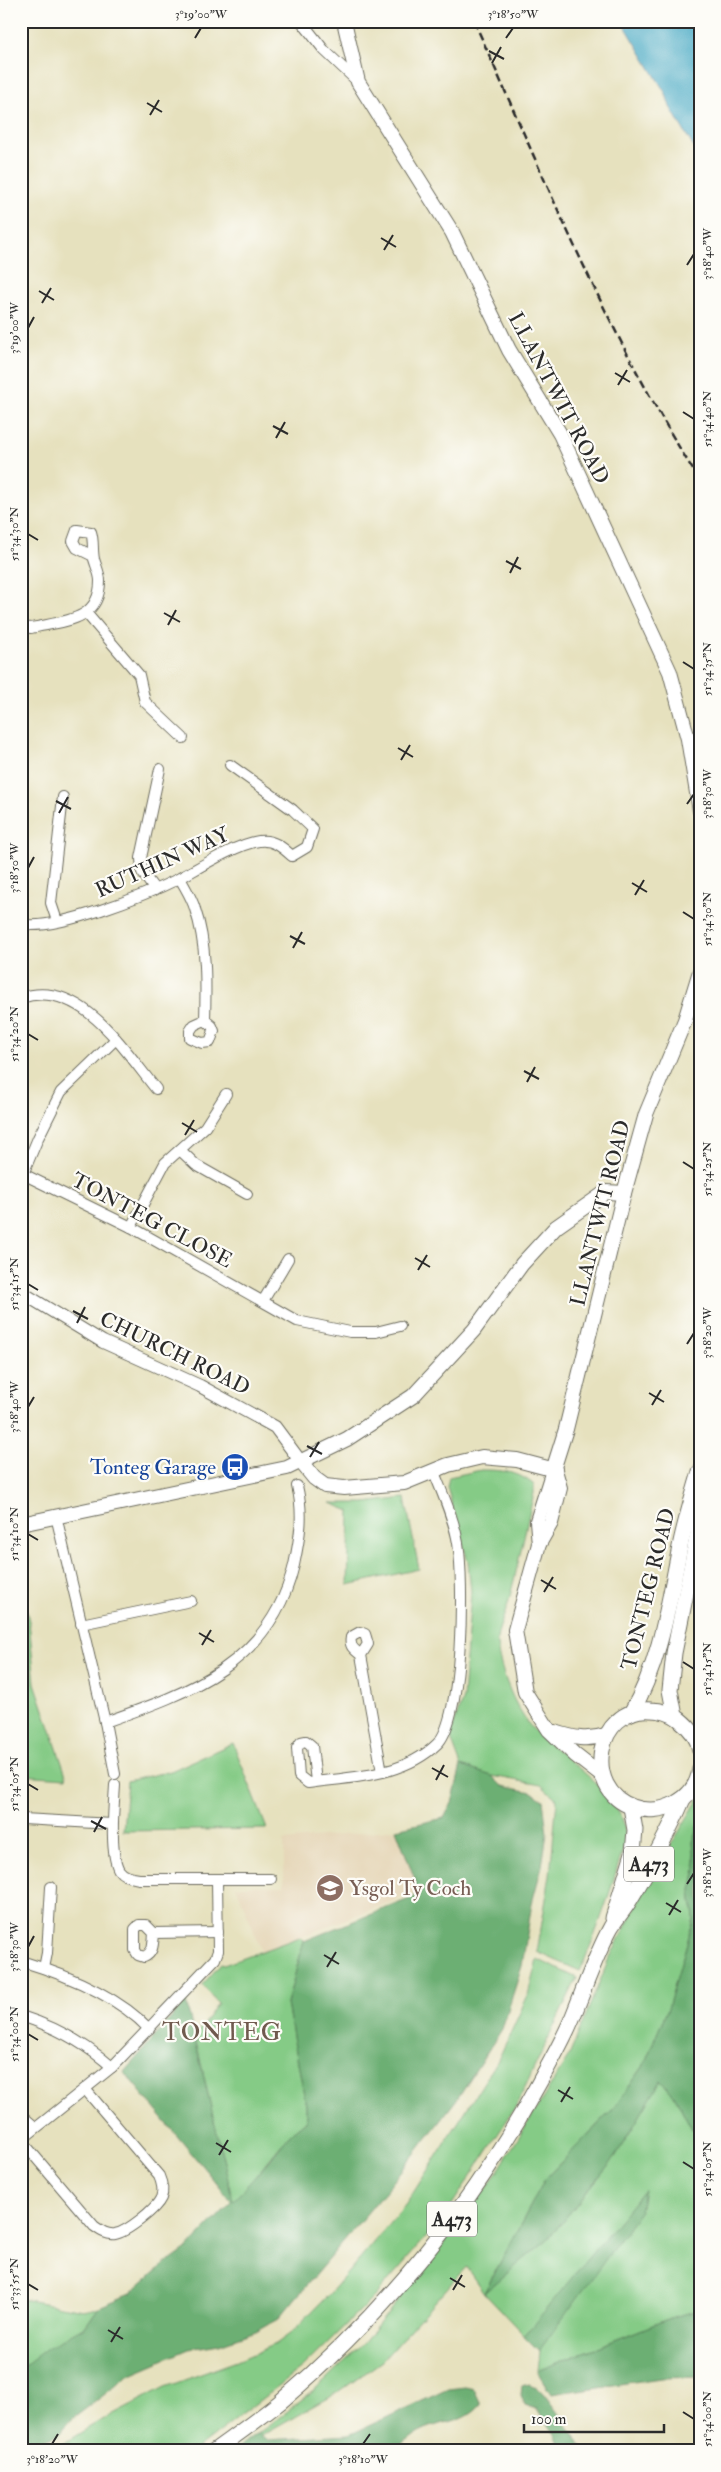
<svg xmlns="http://www.w3.org/2000/svg" width="721" height="2472" viewBox="0 0 721 2472" font-family="'IM FELL Double Pica',serif">
  <rect width="100%" height="100%" fill="#fdfcf7"/>
  <filter id="ink" filterUnits="userSpaceOnUse"><feTurbulence type="fractalNoise" baseFrequency=".02" numOctaves="2"/><feDisplacementMap in="SourceGraphic" scale="10" xChannelSelector="R" yChannelSelector="G"/><feConvolveMatrix kernelMatrix="1 2 1 2 8 2 1 2 1" color-interpolation-filters="sRGB"/></filter>
  <filter id="wash" filterUnits="userSpaceOnUse"><feTurbulence type="fractalNoise" baseFrequency=".0096" numOctaves="4" result="noise"/><feDisplacementMap in="SourceGraphic" scale="20" xChannelSelector="R" yChannelSelector="G"/><feGaussianBlur stdDeviation="1.12" result="paint"/><feColorMatrix in="noise" values="0 0 0 0 0 0 0 0 0 0 0 0 0 0 0 0 0 1.4 0 .05"/><feComposite in="paint" operator="in"/></filter>
  <g filter="url(#wash)">
    <rect width="100%" height="100%" fill="#e6e1be"/>
    <polygon fill="#e5d6b7" points="434,1825 424,1889 262,1952 236,1886 284,1886 284,1841"/>
    <g fill="#85cb86" stroke="#587b58">
      <path d="M481,1470C501,1470 518,1471 534,1485V1493C525,1530 518,1567 508,1604C505,1615 496,1632 497,1644C499,1668 516,1712 534,1730C559,1755 623,1794 625,1831C626,1845 620,1859 616,1872C606,1906 594,1938 580,1971L537,1952L550,1875L557,1799L541,1785L492,1776L461,1766L450,1736L463,1698L471,1592L468,1562L447,1487L449,1477Z"/>
      <polygon points="405,1498 419,1569 348,1585 350,1511 331,1503 365,1503"/>
      <polygon points="21,1588 29,1621 35,1683 67,1778 21,1775"/>
      <polygon points="233,1743 267,1829 123,1831 127,1781 171,1771"/>
      <polygon points="700,1796 700,1822 693,1842 696,1869 691,1890 694,1919 668,2008 643,2067 614,2108 545,2179 485,2291 549,2238 615,2157 661,2080 674,2095 692,2129 700,2125 700,2310 673,2317 537,2371 539,2351 484,2293 466,2267 382,2361 340,2391 240,2447 309,2395 363,2344 486,2190 569,2056 609,1959 642,1894"/>
      <polygon points="300,1937 304,1941 287,2004 306,2105 306,2121 290,2134 233,2204 195,2037 218,2003 202,1985 221,1964 224,1965"/>
      <polygon points="537,1959 577,1978 515,2108 444,2217 374,2297 303,2367 194,2451 51,2451 98,2422 165,2387 237,2361 276,2344 291,2333 332,2291 406,2204 498,2060 528,1995"/>
      <polygon points="21,2299 83,2310 99,2307 85,2327 21,2368"/>
    </g>
    <g fill="#6caf73" stroke="#4c6d4f">
      <polygon points="461,1766 492,1776 502,1786 532,1792 543,1800 547,1833 542,1866 532,1903 522,1966 502,2029 457,2099 389,2187 279,2318 256,2331 219,2344 189,2349 126,2376 117,2385 71,2420 59,2434 33,2443 21,2450 21,2368 47,2348 85,2327 99,2307 130,2294 156,2271 188,2248 232,2202 124,2072 186,2001 233,2201 270,2160 290,2134 306,2121 306,2105 287,2004 304,1941 414,1897 416,1882 396,1829 444,1818 452,1803"/>
      <polygon points="700,1822 700,2125 692,2129 674,2095 661,2081 615,2157 549,2238 484,2293 545,2179 614,2108 643,2067 668,2008 694,1919 691,1890 696,1869 693,1842"/>
      <polygon points="644,2190 640,2212 539,2351 524,2336"/>
      <polygon points="700,2310 700,2377 661,2378 551,2394 537,2371 673,2317"/>
      <polygon points="528,2384 537,2387 544,2394 586,2451 562,2451 555,2435 537,2409 525,2405 521,2395 522,2386"/>
      <path d="M465,2387L474,2389L481,2404C462,2425 441,2420 419,2432C411,2436 397,2450 390,2451C381,2452 372,2451 365,2446L357,2450L343,2451H241L240,2447L258,2433L267,2440L349,2435L448,2389Z"/>
    </g>
    <polygon fill="#44a8c4" stroke="#386a78" points="622,21 693,21 700,30 700,158 670,107 666,94"/>
  </g>
  <g filter="url(#ink)">
    <g fill="none" stroke-linecap="round" stroke-linejoin="round">
      <g stroke="#6c6b5e" stroke-width="12">
        <g id="minor">
          <polyline points="301,21 324,50 358,82"/>
          <polyline points="87,614 139,675 145,702 183,738"/>
          <path d="M21,627L31,628C62,621 100,622 100,581C100,574 96,566 94,559C92,549 94,541 91,532L77,530L73,541L77,548L93,556"/>
          <path d="M180,878C185,888 192,898 195,909C207,944 206,984 205,1020L212,1026L214,1031L210,1042L202,1043L190,1038V1031L194,1025L205,1020"/>
          <polyline points="155,890 142,872 141,858 160,769"/>
          <polyline points="57,921 51,903 63,797"/>
          <path d="M21,924C54,932 148,894 180,878C200,867 237,844 259,841C273,839 282,847 292,856L307,847L313,829L293,810L230,765"/>
          <path d="M21,998C80,977 125,1051 156,1089"/>
          <polyline points="180,1150 196,1165 247,1194"/>
          <polyline points="21,1173 131,1227 297,1321 350,1332 376,1332 400,1326"/>
          <polyline points="23,1174 38,1138 61,1092 116,1039"/>
          <polyline points="131,1227 165,1163 205,1127 226,1094"/>
          <polyline points="263,1301 288,1259"/>
          <polyline points="56,1516 105,1722 115,1774"/>
          <polyline points="81,1624 191,1601"/>
          <path d="M361,1655L368,1644L365,1634L360,1632L351,1637C349,1647 354,1649 361,1655L382,1772"/>
          <path d="M105,1722C191,1692 271,1663 294,1565C300,1537 304,1514 297,1486"/>
          <path d="M316,1782L312,1746L306,1741L301,1742L297,1748L299,1776L308,1783C351,1777 403,1777 437,1744C463,1719 464,1581 458,1543C454,1519 443,1495 434,1472"/>
          <path d="M115,1785C114,1804 109,1853 119,1870C123,1876 132,1878 139,1879H271"/>
          <polyline points="23,1819 112,1824"/>
          <path d="M154,1933C153,1943 154,1953 144,1957L138,1955L135,1950V1929L139,1925H146L154,1933L218,1932"/>
          <path d="M21,1961C64,1974 118,1996 149,2029"/>
          <polyline points="44,1968 47,1953 51,1887"/>
          <path d="M21,2016C56,2027 85,2043 112,2067"/>
          <polyline points="21,2115 35,2127"/>
          <polyline points="21,2140 112,2067 215,1959 218,1951 217,1879"/>
          <path d="M21,2140L94,2226C101,2231 107,2235 115,2234C127,2232 156,2209 161,2198C164,2191 162,2183 159,2176L85,2089"/>
        </g>
      </g>
      <g stroke="#6c6b5e" stroke-width="14">
        <polyline id="tertiary" points="21,1292 103,1342 200,1386 275,1427 301,1462"/>
      </g>
      <g stroke="#6c6b5e" stroke-width="16">
        <g id="secondary">
          <polyline points="344,21 358,82 452,232 509,350 560,434 670,672 688,739 700,811"/>
          <polyline points="301,1462 314,1478 325,1486 344,1488 404,1483 448,1465 482,1457 517,1460 555,1470"/>
          <polyline points="555,1470 560,1488 551,1523 539,1544 515,1630 525,1692 549,1730 575,1755 602,1776"/>
          <polyline points="21,1524 287,1468 347,1439 413,1396 474,1330 522,1264 556,1227 606,1192 624,1193"/>
          <polyline points="539,1544 537,1521 566,1429 624,1193 646,1114 685,1020 700,971"/>
          <path d="M555,1732C573,1738 587,1741 606,1735"/>
        </g>
      </g>
      <g stroke="#6c6b5e" stroke-width="17">
        <g id="primary">
          <path d="M631,1713C661,1662 669,1600 681,1542C686,1519 693,1496 700,1472"/>
          <polyline points="675,1716 670,1690 674,1653 700,1523"/>
          <path d="M700,1750C698,1737 689,1727 679,1719C671,1713 661,1710 651,1710C596,1706 581,1790 633,1807C661,1817 696,1800 700,1769"/>
          <polyline points="613,1918 633,1853 635,1830 631,1807"/>
          <path d="M214,2451C236,2435 259,2419 280,2402C386,2312 473,2204 539,2083C550,2063 562,2042 571,2021C584,1990 595,1956 611,1927C616,1919 623,1911 628,1903C648,1870 668,1834 683,1799"/>
        </g>
      </g>
      <use href="#minor" stroke="#fff" stroke-width="10"/>
      <use href="#tertiary" stroke="#fff" stroke-width="12"/>
      <use href="#secondary" stroke="#fff" stroke-width="14"/>
      <use href="#primary" stroke="#fff" stroke-width="15"/>
      <path stroke="#2b2b2b" stroke-width="2.5" stroke-dasharray="8 4" stroke-linecap="butt" d="M474,21C544,177 608,336 700,481"/>
    </g>
  </g>
  <path fill="none" stroke="#2b2b2b" stroke-width="2" d="M195,38L201,28M506,38L513,28M489,51L504,59M492,63L501,47M147,103L162,112M150,115L159,100M381,238L396,247M384,250L393,235M687,265L694,254M39,291L54,300M42,303L51,288M28,328L34,317M615,373L630,382M618,385L627,370M683,412L694,419M273,426L288,434M276,438L285,422M28,534L38,540M506,561L521,569M510,573L518,557M164,613L180,622M168,625L176,610M683,662L694,669M398,748L413,757M401,760L410,745M56,801L71,809M687,804L694,794M59,813L68,797M28,868L34,857M632,883L647,892M635,895L644,880M683,912L694,919M290,936L305,944M293,948L302,932M28,1034L38,1040M524,1071L539,1079M527,1082L535,1067M182,1123L197,1132M185,1135L194,1120M683,1162L694,1169M415,1258L430,1267M418,1270L427,1255M28,1284L38,1290M73,1311L88,1319M77,1323L85,1307M687,1344L694,1333M649,1393L664,1402M652,1405L661,1390M28,1407L34,1397M307,1446L322,1454M310,1457L319,1442M28,1534L38,1540M541,1580L556,1589M544,1592L553,1577M199,1633L214,1642M202,1645L211,1630M683,1662L694,1669M432,1768L448,1777M436,1780L444,1765M28,1784L38,1790M91,1821L106,1829M94,1832L102,1817M687,1884L694,1873M666,1903L681,1912M669,1915L678,1900M28,1947L34,1936M324,1955L339,1964M327,1967L336,1952M28,2034L38,2040M558,2090L573,2099M561,2102L570,2087M216,2143L231,2152M219,2155L228,2140M683,2162L694,2169M450,2278L465,2287M28,2284L38,2290M453,2290L462,2275M108,2330L123,2339M111,2342L120,2327M683,2412L694,2419M52,2444L58,2434M363,2444L370,2434"/>
  <defs>
    <g id="bus-disc" transform="scale(1.4375)"><circle r="9.5" fill="#1a4fb4" stroke="#fdfcf7"/><path d="M-5-6H5V4H4V6H2V4H-2V6H-4V4H-5ZM-3.5-4V0h7V-4ZM-3.5 1.2v1.5H-2V1.2ZM2 1.2v1.5H3.5V1.2Z" fill="#fff"/></g>
    <g id="school-disc" transform="scale(1.4375)"><circle r="9.5" fill="#8d6e63" stroke="#fdfcf7"/><path d="M0-5L7-2L0 1L-7-2ZM-4 1L0 2.5L4 1V4Q0 6-4 4Z" fill="#fff"/></g>
  </defs>
  <g fill-rule="evenodd">
    <use href="#bus-disc" x="235" y="1467"/>
    <use href="#school-disc" x="330" y="1888"/>
  </g>
  <g text-anchor="middle" stroke-width="4.5" stroke-linejoin="round" paint-order="stroke">
    <g fill="#fdfcf7" stroke="#6a6a68" stroke-width="1">
      <rect x="624" y="1846.5" width="50" height="35" rx="4"/>
      <rect x="427" y="2201.5" width="50" height="35" rx="4"/>
    </g>
    <g font-size="20" font-weight="bold" fill="#2b2b2b">
      <text x="649" y="1871">A473</text>
      <text x="452" y="2226">A473</text>
    </g>
    <g font-size="21" fill="#2b2b2b" stroke="#fdfcf7">
      <text transform="translate(559 398) rotate(62)" y="7">LLANTWIT ROAD</text>
      <text transform="translate(162 862) rotate(-24)" y="7">RUTHIN WAY</text>
      <text transform="translate(600 1213) rotate(-76)" y="7">LLANTWIT ROAD</text>
      <text transform="translate(152 1220) rotate(28)" y="7">TONTEG CLOSE</text>
      <text transform="translate(175 1353) rotate(26)" y="7">CHURCH ROAD</text>
      <text transform="translate(648 1589) rotate(-76)" y="7">TONTEG ROAD</text>
    </g>
    <g font-size="21" fill="#164399" stroke="#fdfcf7" text-anchor="end">
      <text x="216" y="1474">Tonteg Garage</text>
    </g>
    <g font-size="21" fill="#785e54" stroke="#fdfcf7" text-anchor="start">
      <text x="349" y="1895">Ysgol Ty Coch</text>
    </g>
    <g font-size="24" letter-spacing="1" fill="#705a4e" stroke="#fdfcf7">
      <text x="222" y="2040">TONTEG</text>
    </g>
  </g>
  <rect width="721" height="2472" fill="none" stroke="#fdfcf7" stroke-width="55"/>
  <path d="M524 2424v8h140v-8" fill="none" stroke="#2b2b2b" stroke-width="2.5"/>
  <text x="531" y="2424" font-size="15" fill="#2b2b2b" stroke="#fdfcf7" stroke-width="4" paint-order="stroke">100 m</text>
  <rect x="28" y="28" width="666" height="2416" fill="none" stroke="#2b2b2b" stroke-width="2"/>
  <g font-size="12" text-anchor="middle" fill="#2b2b2b">
    <text x="201" y="18">3°19'00"W</text>
    <text x="513" y="18">3°18'50"W</text>
    <text transform="translate(707 254) rotate(-90)" y="4">3°18'40"W</text>
    <text transform="translate(14 328) rotate(-90)" y="4">3°19'00"W</text>
    <text transform="translate(707 419) rotate(-90)" y="4">51°34'40"N</text>
    <text transform="translate(14 534) rotate(-90)" y="4">51°34'30"N</text>
    <text transform="translate(707 669) rotate(-90)" y="4">51°34'35"N</text>
    <text transform="translate(707 794) rotate(-90)" y="4">3°18'30"W</text>
    <text transform="translate(14 868) rotate(-90)" y="4">3°18'50"W</text>
    <text transform="translate(707 919) rotate(-90)" y="4">51°34'30"N</text>
    <text transform="translate(14 1034) rotate(-90)" y="4">51°34'20"N</text>
    <text transform="translate(707 1169) rotate(-90)" y="4">51°34'25"N</text>
    <text transform="translate(14 1284) rotate(-90)" y="4">51°34'15"N</text>
    <text transform="translate(707 1333) rotate(-90)" y="4">3°18'20"W</text>
    <text transform="translate(14 1407) rotate(-90)" y="4">3°18'40"W</text>
    <text transform="translate(14 1534) rotate(-90)" y="4">51°34'10"N</text>
    <text transform="translate(707 1669) rotate(-90)" y="4">51°34'15"N</text>
    <text transform="translate(14 1784) rotate(-90)" y="4">51°34'05"N</text>
    <text transform="translate(707 1873) rotate(-90)" y="4">3°18'10"W</text>
    <text transform="translate(14 1947) rotate(-90)" y="4">3°18'30"W</text>
    <text transform="translate(14 2034) rotate(-90)" y="4">51°34'00"N</text>
    <text transform="translate(707 2169) rotate(-90)" y="4">51°34'05"N</text>
    <text transform="translate(14 2284) rotate(-90)" y="4">51°33'55"N</text>
    <text transform="translate(707 2419) rotate(-90)" y="4">51°34'00"N</text>
    <text x="52" y="2463">3°18'20"W</text>
    <text x="363" y="2463">3°18'10"W</text>
  </g>
</svg>
